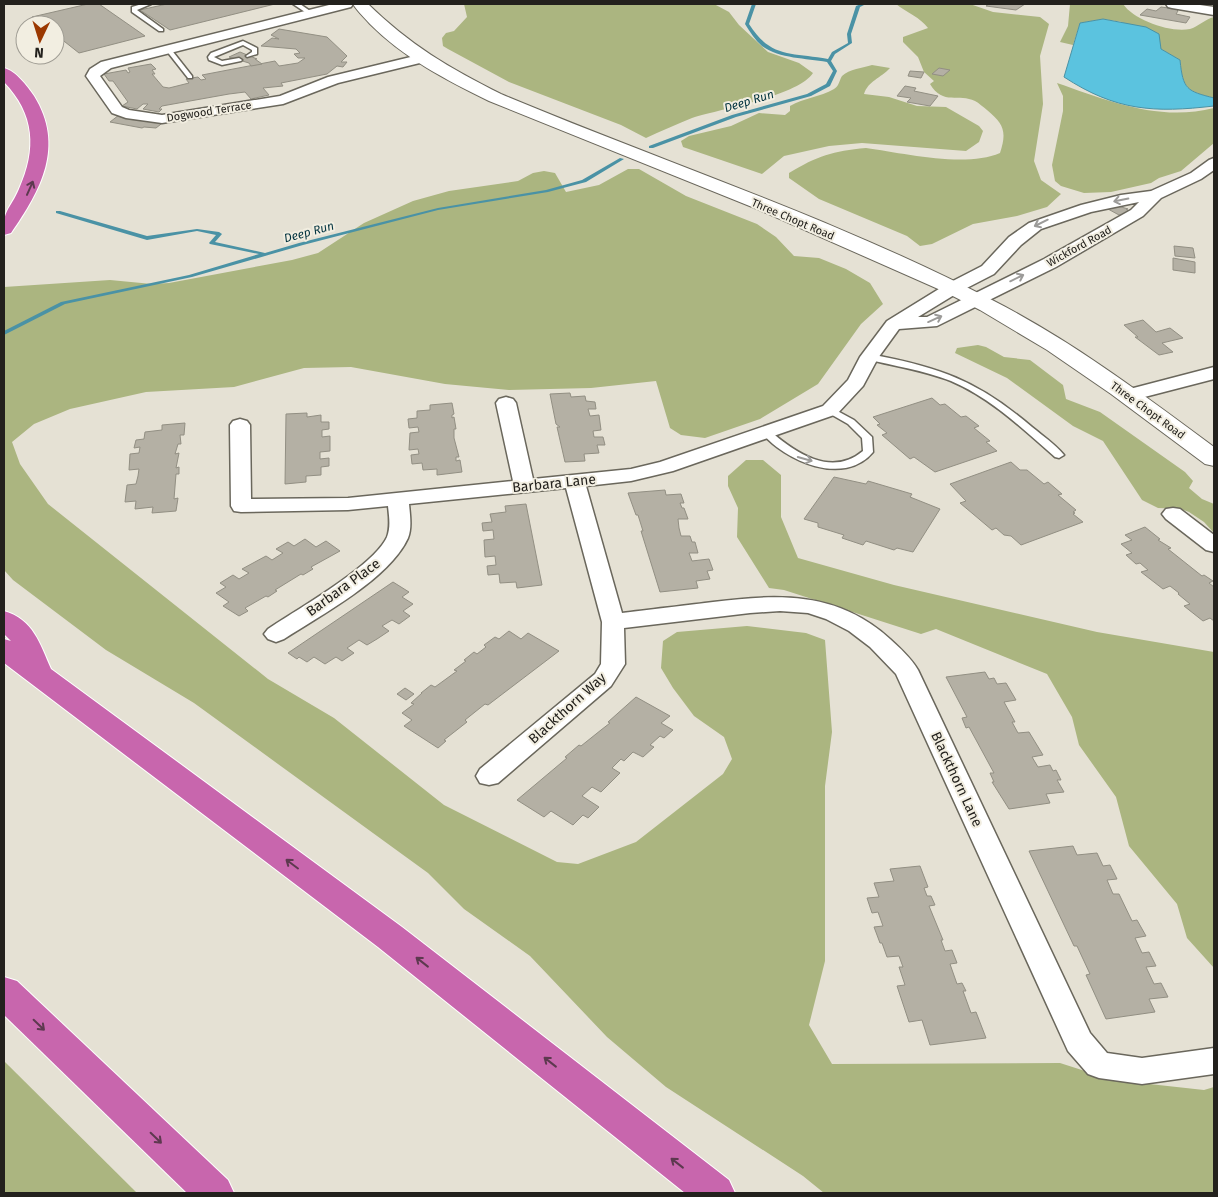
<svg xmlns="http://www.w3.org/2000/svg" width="1218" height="1197" viewBox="0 0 1218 1197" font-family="'Fira Sans',sans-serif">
  <rect width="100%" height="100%" fill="#e5e1d4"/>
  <g fill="#abb580">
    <path d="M464,4H714L729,12L739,25L768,52L799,63L813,73C798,96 720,109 692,118C677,124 661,131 646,138L621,125L509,82L448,49L443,46L442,38L446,33L454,31L467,17Z"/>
    <path d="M896,4H970L993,12L1040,17L1049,24L1040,56L1043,104L1034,161L1041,180L1061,194L1047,207L1017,216L973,224L932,244L920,246L907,236L819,199L789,178V173C817,156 833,151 866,148C903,153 965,168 1000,153C1007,132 1004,124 987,110C983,107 979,103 975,101C959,93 943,106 930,84L934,81L924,72L918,57L903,42V37L928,28C921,18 906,12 896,4Z"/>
    <path d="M1070,4H1123C1134,20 1170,33 1190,29C1198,27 1205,19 1214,17V98C1187,91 1183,90 1180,60L1161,49L1122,22L1103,19L1080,23L1073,45L1060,42L1068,26Z"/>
    <path d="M872,65L890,68C881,78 868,81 864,94L889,97L917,106L946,107L979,126L983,131L979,142L966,151L862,143L829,146L784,156L762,174L683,147L681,141L689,136L731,126L759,113L785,115L790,111V106C804,98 820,97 834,89C839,86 839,81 842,76C849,69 863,68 872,65Z"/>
    <path d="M1057,83C1109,101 1159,122 1214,108V143L1181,171L1159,178L1151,183L1111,192L1084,193L1061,186L1055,181L1052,165L1063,111V96Z"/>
    <polygon points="628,169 639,169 686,196 757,224 776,237 794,256 819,258 846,269 870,283 883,304 861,324 818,384 760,419 705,438 681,435 670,428 656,381 591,388 509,390 445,384 351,367 304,368 234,387 146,392 70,409 34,424 12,442 20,464 48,504 268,679 334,718 444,805 557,862 578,864 636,842 723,774 732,759 724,737 694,716 673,688 661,668 663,641 677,632 747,626 806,633 825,640 832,732 825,786 825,961 809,1025 832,1064 1060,1063 1113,1080 1204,1090 1214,1087 1214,1193 824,1193 803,1176 666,1087 607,1037 530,956 464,909 428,873 194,703 106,650 13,580 4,570 4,287 110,280 152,284 169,283 292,260 318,253 364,223 413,201 449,191 518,181 533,173 544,171 555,173 566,192 599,185"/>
    <polygon points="978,345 986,347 1004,357 1030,360 1063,385 1066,399 1100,412 1185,472 1193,481 1189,488 1202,499 1214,504 1214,533 1204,522 1189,512 1181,509 1158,508 1142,500 1103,441 1073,426 1007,378 955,353 957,348"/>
    <polygon points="746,460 763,460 781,475 781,517 798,558 894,585 1097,632 1214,652 1214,968 1187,938 1177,904 1129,846 1116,797 1079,745 1072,717 1047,674 936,629 921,634 784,590 769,588 737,537 738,508 728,486 728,476"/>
    <polygon points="4,1061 137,1193 4,1193"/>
  </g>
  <path fill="#5bc3df" stroke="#4a92a5" d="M1103,19L1146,27L1159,34L1161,49L1180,60C1183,90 1187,91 1214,98V106C1154,113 1116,111 1064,77L1080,23Z"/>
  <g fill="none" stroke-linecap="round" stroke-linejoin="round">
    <g fill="#4a92a5" fill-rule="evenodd">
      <path d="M752,4H756L749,24C771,59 792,52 828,59L832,52L848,43L847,34L856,6L861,4H866L860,7L851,34L852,43L835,54L831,61L837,71L830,86L811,96L736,117L653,148H649V146L732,115L807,94L826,84L833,71L827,62C806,58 780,59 762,46C755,40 750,32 745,24Z"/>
      <polygon points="620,158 624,159 586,182 548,192 438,210 303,245 192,277 65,304 4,335 4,331 61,302 189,275 259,254 210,244 209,243 216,235 197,231 147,240 56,213 56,211 60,211 147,236 197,229 219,232 222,234 215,242 265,253 299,243 438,208 546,190 582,180"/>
    </g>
  </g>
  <g fill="#b4b0a4" stroke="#928f83">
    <polygon points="88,4 99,4 145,36 79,53 55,34 55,25 43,25 32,17"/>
    <polygon points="167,4 275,4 170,30 140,10"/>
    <polygon points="989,4 1025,4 1016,10 986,6"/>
    <polygon points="1161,7 1176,9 1178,11 1176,14 1190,17 1186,23 1140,15 1147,9 1156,11"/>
    <polygon points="279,29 327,37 347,56 341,62 347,62 343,67 337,66 327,74 281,83 283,86 263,88 269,95 251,99 245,92 229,94 162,106 159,109 162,109 159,112 143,109 148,104 143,104 137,109 122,106 128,102 113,81 109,81 104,74 126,70 128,73 130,72 128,68 151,64 156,69 152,70 155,74 152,74 163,87 169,88 189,83 186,79 198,77 201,80 206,79 202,75 275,61 279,66 298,63 305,58 298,58 294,54 300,53 296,49 261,46 272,38 279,39 271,35"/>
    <polygon points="240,52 257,59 255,59 262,64 251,66 249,63 229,57"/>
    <polygon points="939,68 950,70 943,76 932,74"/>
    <polygon points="910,71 924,72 921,78 908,76"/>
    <polygon points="905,86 916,88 914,91 938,96 930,106 907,102 911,98 897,96"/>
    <polygon points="119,115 165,121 156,128 144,127 142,128 110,122"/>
    <polygon points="1118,206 1128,209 1126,209 1129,211 1126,212 1128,213 1119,215 1108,209 1111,208 1109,207"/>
    <polygon points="1174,246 1193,248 1195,258 1175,256"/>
    <polygon points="1173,258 1195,262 1195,273 1173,270"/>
    <polygon points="1143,320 1156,332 1170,328 1183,338 1162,343 1173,352 1159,355 1135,337 1138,337 1124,325"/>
    <polygon points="570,393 571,397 585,396 586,401 595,402 596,409 588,409 590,416 599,415 601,430 593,431 594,437 603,437 605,445 597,445 599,453 584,454 585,461 565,462 557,427 560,427 556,424 550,394"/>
    <polygon points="932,398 940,405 945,404 961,417 966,416 979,426 974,428 990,441 986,442 997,451 935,472 914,457 910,459 882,435 887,433 877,425 880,424 873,417"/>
    <polygon points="452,403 454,414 452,415 452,418 454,417 456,429 454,429 454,438 459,457 456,457 456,461 460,460 462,472 437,475 437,469 423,470 422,463 412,464 411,455 419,454 418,449 409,450 410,433 419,432 418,427 409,428 408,419 417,418 417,411 430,410 430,405"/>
    <polygon points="307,413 307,417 321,415 321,422 329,422 329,429 322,430 322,437 330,436 330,451 320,452 320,459 329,458 329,466 321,467 321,475 306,476 306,482 285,484 286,414"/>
    <polygon points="185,423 184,435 180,435 181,444 178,444 175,454 179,453 176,468 179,467 179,474 176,474 174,499 178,498 176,511 152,513 153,507 135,509 136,501 125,502 127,485 136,484 138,476 139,469 129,470 130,454 139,453 140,447 134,448 136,440 144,439 145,432 162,430 162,425"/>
    <polygon points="1011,462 1020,470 1027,470 1044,484 1048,482 1062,494 1058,495 1076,510 1073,512 1075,513 1073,514 1083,522 1021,545 1011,536 1004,535 996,528 992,530 960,503 966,501 950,484"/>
    <polygon points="834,477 866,484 868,481 912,494 910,497 940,509 913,552 897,548 894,550 866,541 863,545 842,538 844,535 818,527 818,523 804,519"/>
    <polygon points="665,490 666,495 681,494 684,503 680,503 682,508 684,508 688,519 678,519 679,528 681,536 690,536 692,542 695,542 698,553 689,553 692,561 709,559 713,570 707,571 710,579 696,581 698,588 660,592 641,531 643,531 638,515 636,515 628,493"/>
    <polygon points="526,504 542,585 517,588 516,582 500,583 499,574 488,575 487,566 496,565 495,556 485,557 484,540 494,539 493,530 483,531 482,523 492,522 490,514 506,512 505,506"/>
    <polygon points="1145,527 1160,539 1158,540 1171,548 1168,549 1202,576 1204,575 1213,581 1209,583 1214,587 1214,621 1210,618 1203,621 1184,606 1190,604 1178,594 1179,593 1170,586 1163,589 1141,572 1148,570 1140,563 1136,564 1126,555 1132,553 1121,544 1132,540 1125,535"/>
    <polygon points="305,539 316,547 326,541 340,551 311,567 313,569 303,575 301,574 275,590 277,591 268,597 266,596 245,608 248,611 239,616 223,606 229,602 216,593 226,587 220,583 233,575 239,579 249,573 242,569 266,556 272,560 283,553 276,549 288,542 294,546"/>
    <polygon points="393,582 409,592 402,597 413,604 403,611 410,616 399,624 392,620 382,626 389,631 377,639 367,645 359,640 347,648 354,653 342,661 336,657 325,664 314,657 307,662 299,657 297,659 288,653"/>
    <polygon points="509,631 521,639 528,633 559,651 488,705 485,704 465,720 467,722 444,740 446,741 438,748 404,726 412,720 402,713 414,704 411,703 422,693 421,693 431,685 435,687 457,671 454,670 466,661 464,660 474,652 477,654 486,647 484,645 495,637 499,639"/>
    <polygon points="985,672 989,679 994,678 997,684 1006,683 1016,700 1004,702 1015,722 1012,722 1018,733 1029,732 1043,755 1032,757 1038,767 1050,765 1053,771 1056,770 1061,780 1057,780 1064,792 1046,794 1050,803 1009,809 992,782 994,782 990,773 994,773 969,727 966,728 962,718 967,717 946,677"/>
    <polygon points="405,688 414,694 406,700 397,694"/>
    <polygon points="636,697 670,716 661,723 673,730 664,738 660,736 650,745 654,747 643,757 633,752 624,761 621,759 612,768 620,773 601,792 592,787 582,796 599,807 588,818 583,815 573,825 551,811 544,817 517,800 567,758 565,757 579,745 581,746 601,730 610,723 608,722"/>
    <polygon points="1073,846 1077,855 1097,853 1103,866 1110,865 1117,879 1107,880 1113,894 1119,894 1132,921 1137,920 1146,936 1135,938 1142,953 1149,952 1156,966 1146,967 1154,984 1161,983 1168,997 1149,999 1155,1012 1106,1019 1086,975 1090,974 1077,946 1074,946 1029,851"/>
    <polygon points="920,866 928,887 924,888 927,896 931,896 935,905 929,906 943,940 941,940 945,951 952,950 957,963 950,964 957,984 962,983 966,991 963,991 971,1013 976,1012 986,1038 930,1045 922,1020 909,1022 897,986 905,985 899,967 903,967 899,956 887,957 882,943 880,943 874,927 883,926 878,912 872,913 867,898 879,897 874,883 894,881 890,869"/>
  </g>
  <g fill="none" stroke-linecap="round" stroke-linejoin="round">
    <g stroke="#6a675c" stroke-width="3">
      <g id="lane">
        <polygon points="142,4 151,4 137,10 163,29 163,31 159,31 132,12 132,7"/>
        <polygon points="293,4 300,4 313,13 308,14"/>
        <polygon points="243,41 257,48 257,54 247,57 246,56 252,52 252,50 243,45 214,57 222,61 239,58 242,60 241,61 222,65 209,60 208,57 211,53"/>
        <polygon points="166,48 170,48 192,76 192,78 188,78 166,50"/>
        <path d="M869,354C939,367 977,380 1032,427C1043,436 1055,444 1064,455L1059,458L1055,457C1023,429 991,398 951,381C923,370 894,366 866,359V355Z"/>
        <path d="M830,407L854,420L872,437L873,452C844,487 785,461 761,432L766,429L769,430C794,452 831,478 863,451L862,438L848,424L827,412L825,410Z"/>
      </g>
    </g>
    <g stroke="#6a675c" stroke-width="3">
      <g id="street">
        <polygon points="333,4 353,4 351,7 111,68 100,76 122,107 129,110 162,115 280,96 328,77 423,54 430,58 428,61 338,83 283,104 162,123 126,118 112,113 86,76 90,69 101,62"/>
        <polygon points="1166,4 1193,4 1214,7 1214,15 1172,8 1168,7"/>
        <path d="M1214,158V170L1201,179L1161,198L1143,216L1056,267L937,326L899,329L878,358L863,386L837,414L673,471L631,481L586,486L622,613C652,609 683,606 713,602C779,594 837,591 890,639C900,648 911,658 918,670L1090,1033L1107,1053L1142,1058L1214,1048V1074L1142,1084L1099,1078L1088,1074L1068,1051L896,674L870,647L849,631L826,619L808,613L780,611L750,613L624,628L625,664L611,686L498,783L489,785L480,783L476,776L480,769L595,674L601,664L602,622L566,488L409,504C410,515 412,528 408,538C389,579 321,615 284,639L276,642L268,639L264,634L268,629C296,610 374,566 387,537C391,527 389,516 388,506L348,510L241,512L234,511L231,506L230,425L233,421L240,419L247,421L250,425L251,499L348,498L513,481L496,403L499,399L506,397L513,399L516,403L533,479L631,469L660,462L823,406L848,380L860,357L887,321L947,284L982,266L1009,237L1029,223L1081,205L1121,195L1151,191L1191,173L1209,160ZM1139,202L1131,210L1044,259L927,317H918L959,292L994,274L1021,245L1041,229L1091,212Z"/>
        <polygon points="1214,367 1214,379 1129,401 1122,399 1119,395 1122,391"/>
        <polygon points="1173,508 1180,509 1214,535 1214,552 1206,550 1166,519 1162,514 1166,509"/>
      </g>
    </g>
    <g stroke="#6a675c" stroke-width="2">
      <path id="secondary" d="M353,4H368C410,45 449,68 501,94C665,163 835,218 994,301C1072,341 1144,395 1214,447V466L1205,464L1111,394L1047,350L980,310L945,292L757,209L489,101C446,80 404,58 370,24C364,17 357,11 353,4Z"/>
    </g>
    <g stroke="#fff" stroke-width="2">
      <g id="highway">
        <path d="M4,68C16,71 27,86 34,96C65,146 41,190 11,233L4,235C2,210 10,210 19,189C37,149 35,114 4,82Z"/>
        <path d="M4,611C33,619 40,644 51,669L402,927L729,1180L735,1193H685L378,947L4,663V639L11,641L4,634Z"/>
        <polygon points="4,977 17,981 228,1180 234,1193 187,1193 4,1015"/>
      </g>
    </g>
    <use href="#lane" fill="#fff" fill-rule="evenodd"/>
    <use href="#street" fill="#fff" fill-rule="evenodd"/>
    <use href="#secondary" fill="#fff" fill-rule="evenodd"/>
    <use href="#highway" fill="#c866ad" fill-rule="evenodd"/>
  </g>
  <defs><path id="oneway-shaft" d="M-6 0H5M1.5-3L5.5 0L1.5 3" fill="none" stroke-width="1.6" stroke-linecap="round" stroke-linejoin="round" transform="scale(1.25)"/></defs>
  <g stroke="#5d394f">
    <use href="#oneway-shaft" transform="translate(30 188) rotate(-66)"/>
    <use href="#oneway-shaft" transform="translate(292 864) rotate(-143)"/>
    <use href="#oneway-shaft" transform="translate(422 962) rotate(-142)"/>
    <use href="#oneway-shaft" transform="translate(39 1025) rotate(44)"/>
    <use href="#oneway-shaft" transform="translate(550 1062) rotate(-142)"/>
    <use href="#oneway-shaft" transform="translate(156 1138) rotate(44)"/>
    <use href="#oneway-shaft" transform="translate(677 1163) rotate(-142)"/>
  </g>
  <g stroke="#9c9b99">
    <use href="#oneway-shaft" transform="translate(1121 200) rotate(169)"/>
    <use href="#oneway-shaft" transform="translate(1041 223) rotate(154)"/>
    <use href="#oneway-shaft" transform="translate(1017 278) rotate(-26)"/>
    <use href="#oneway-shaft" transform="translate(935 319) rotate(-24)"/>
    <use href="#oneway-shaft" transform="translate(805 459) rotate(16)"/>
  </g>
  <g text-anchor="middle" stroke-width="4" stroke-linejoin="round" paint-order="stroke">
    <g font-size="11" fill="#23211d" stroke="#f2eee1">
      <text transform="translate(209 111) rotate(-9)" y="4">Dogwood Terrace</text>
      <text transform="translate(793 219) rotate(23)" y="4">Three Chopt Road</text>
      <text transform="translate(1079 246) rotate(-29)" y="4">Wickford Road</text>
      <text transform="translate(1148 410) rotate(36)" y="4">Three Chopt Road</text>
    </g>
    <g font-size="12" font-style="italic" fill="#00323e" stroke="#f2eee1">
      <text transform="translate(749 101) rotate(-17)" y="4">Deep Run</text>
      <text transform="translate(309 232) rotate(-15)" y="4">Deep Run</text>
    </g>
    <g font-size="14" fill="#23211d" stroke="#f2eee1">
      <text transform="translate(554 483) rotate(-6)" y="5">Barbara Lane</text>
      <text transform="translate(343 587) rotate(-36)" y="5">Barbara Place</text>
      <text transform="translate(567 708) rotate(-42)" y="5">Blackthorn Way</text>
      <text transform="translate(957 779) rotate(65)" y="5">Blackthorn Lane</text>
    </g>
  </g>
  <rect width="1218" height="1197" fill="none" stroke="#23211d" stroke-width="10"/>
  <g transform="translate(40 40) rotate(184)"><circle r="24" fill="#f2eee1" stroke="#9f9c93"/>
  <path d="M0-4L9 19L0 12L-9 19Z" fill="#9b3800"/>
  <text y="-8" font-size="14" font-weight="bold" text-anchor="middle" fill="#23211d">N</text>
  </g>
</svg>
